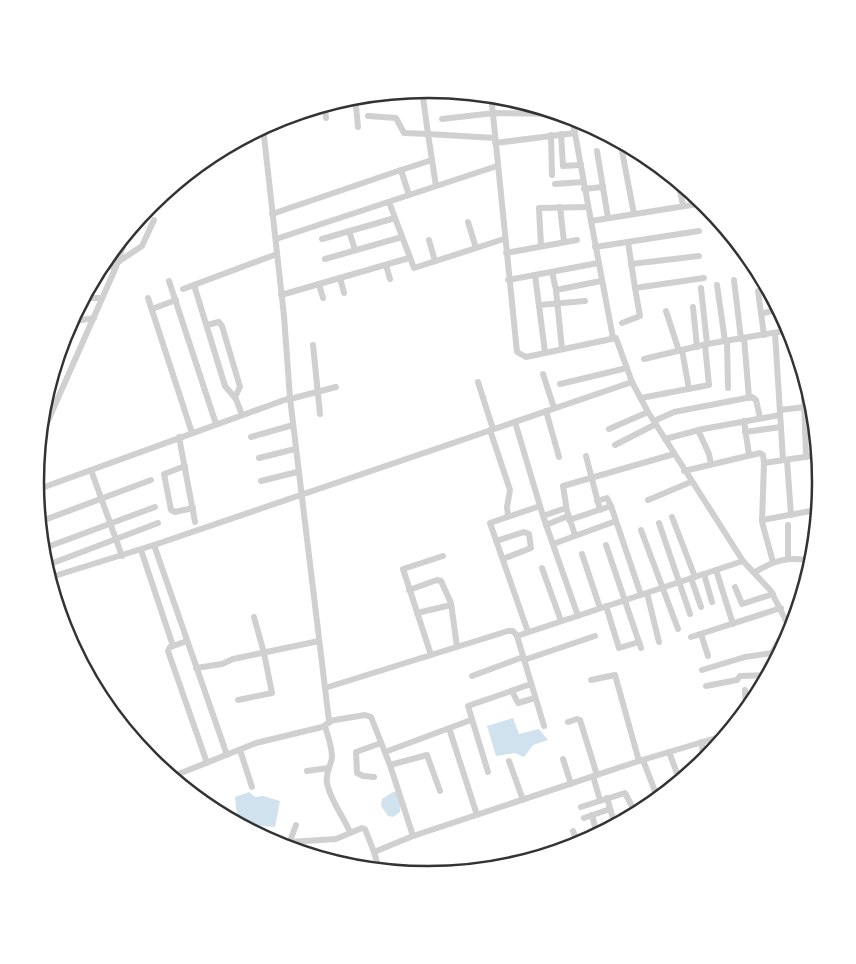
<svg xmlns="http://www.w3.org/2000/svg" width="856" height="964" viewBox="0 0 856 964" font-family="'Public Sans',sans-serif">
  <rect width="100%" height="100%" fill="#fff"/>
  <g fill="#cfe2ee">
    <polygon points="513,718 519,734 539,729 548,740 533,745 524,757 515,753 496,756 487,726"/>
    <polygon points="249,792 255,797 263,796 280,801 275,827 238,824 235,797"/>
    <polygon points="393,792 397,792 401,801 400,812 393,817 388,816 381,806 382,799"/>
  </g>
  <g fill="none" stroke-linecap="round" stroke-linejoin="round">
    <g stroke="#d0d0d0" stroke-width="6">
      <polyline points="422,90 428,134 495,138"/>
      <polyline points="491,95 517,352 526,357 616,338 632,382 648,412 743,561 771,591 788,625 792,629"/>
      <polyline points="355,96 358,127"/>
      <polyline points="370,99 420,90"/>
      <polyline points="324,105 326,118"/>
      <polyline points="368,116 396,118 404,133 428,134 436,186"/>
      <polyline points="572,117 591,221"/>
      <polyline points="442,119 494,113 562,114"/>
      <polyline points="263,127 284,316 290,398"/>
      <polyline points="561,134 563,166 581,165"/>
      <polyline points="551,135 552,175"/>
      <polyline points="495,143 575,133"/>
      <polyline points="621,146 634,214"/>
      <polyline points="597,151 608,218"/>
      <polyline points="401,170 432,160"/>
      <polyline points="678,181 683,205"/>
      <polyline points="555,184 583,182"/>
      <polyline points="584,189 603,187"/>
      <polyline points="389,202 414,268 504,239"/>
      <polyline points="560,207 564,242"/>
      <polyline points="272,214 401,170 409,195"/>
      <polyline points="468,222 476,248"/>
      <polyline points="349,231 355,250"/>
      <polyline points="276,239 497,166"/>
      <polyline points="322,239 395,218"/>
      <polyline points="429,240 435,261"/>
      <polyline points="628,242 635,288 704,278"/>
      <polyline points="541,246 539,208 588,207"/>
      <polyline points="115,247 123,247"/>
      <polyline points="595,247 699,231"/>
      <polyline points="506,253 577,240"/>
      <polyline points="325,259 402,237"/>
      <polyline points="118,262 142,246 154,220"/>
      <polyline points="631,264 699,256"/>
      <polyline points="386,265 390,279"/>
      <polyline points="101,266 116,267"/>
      <polyline points="552,272 556,290"/>
      <polyline points="535,275 545,352"/>
      <polyline points="340,278 344,293"/>
      <polyline points="508,280 598,263"/>
      <polyline points="734,280 741,339"/>
      <polyline points="169,281 216,424"/>
      <polyline points="319,284 323,298"/>
      <polyline points="194,285 225,386 236,399 242,415"/>
      <polyline points="717,285 725,341"/>
      <polyline points="701,288 707,344"/>
      <polyline points="183,289 277,254"/>
      <polyline points="758,291 764,335"/>
      <polyline points="281,295 409,258"/>
      <polyline points="83,298 102,298"/>
      <polyline points="148,298 192,433"/>
      <polyline points="539,305 585,301"/>
      <polyline points="693,307 697,347"/>
      <polyline points="152,309 176,300"/>
      <polyline points="666,311 679,351"/>
      <polyline points="761,314 779,309"/>
      <polyline points="70,322 94,318"/>
      <polyline points="622,323 640,316 635,288"/>
      <polyline points="207,325 219,322 222,326 240,387 235,397"/>
      <polyline points="775,333 783,460"/>
      <polyline points="613,338 591,221 704,203"/>
      <polyline points="744,338 749,398"/>
      <polyline points="727,341 728,388"/>
      <polyline points="313,345 320,414"/>
      <polyline points="562,349 556,290 601,281"/>
      <polyline points="682,350 689,389"/>
      <polyline points="644,359 707,344 790,330"/>
      <polyline points="543,374 554,408"/>
      <polyline points="478,382 493,429"/>
      <polyline points="560,384 627,368"/>
      <polyline points="641,398 709,385 705,345"/>
      <polyline points="804,398 806,457"/>
      <polyline points="290,399 336,387"/>
      <polyline points="780,410 805,407"/>
      <polyline points="546,411 559,457"/>
      <polyline points="654,421 674,412 752,397 756,400 760,418"/>
      <polyline points="744,421 749,455"/>
      <polyline points="515,422 543,516 578,616"/>
      <polyline points="609,429 648,412"/>
      <polyline points="490,430 510,490 507,507 508,516"/>
      <polyline points="698,430 709,454 711,464"/>
      <polyline points="745,432 781,427"/>
      <polyline points="179,437 195,522"/>
      <polyline points="251,437 293,425"/>
      <polyline points="665,439 703,429 780,415"/>
      <polyline points="39,441 116,267 128,231"/>
      <polyline points="615,445 656,424"/>
      <polyline points="586,456 600,510"/>
      <polyline points="259,458 295,449"/>
      <polyline points="787,460 791,515"/>
      <polyline points="764,463 762,522 773,562"/>
      <polyline points="185,466 164,474 171,510 175,512 193,508"/>
      <polyline points="91,470 122,556"/>
      <polyline points="684,471 760,453 763,455 764,463 818,455"/>
      <polyline points="261,481 297,472"/>
      <polyline points="36,490 290,398 329,721 365,715 371,717 390,765 413,836 639,761 726,735"/>
      <polyline points="648,500 691,482"/>
      <polyline points="597,501 607,498 611,506"/>
      <polyline points="543,516 566,508"/>
      <polyline points="672,517 695,577"/>
      <polyline points="569,520 611,506 641,595"/>
      <polyline points="762,520 816,510 814,456"/>
      <polyline points="39,522 151,480"/>
      <polyline points="659,523 690,614"/>
      <polyline points="546,525 568,516"/>
      <polyline points="641,530 678,629"/>
      <polyline points="575,535 567,511 563,486 674,454"/>
      <polyline points="496,541 524,532 529,534 531,548 503,559"/>
      <polyline points="553,544 616,521"/>
      <polyline points="154,545 227,755"/>
      <polyline points="606,545 641,648"/>
      <polyline points="42,549 155,507"/>
      <polyline points="141,550 173,646"/>
      <polyline points="582,554 600,608"/>
      <polyline points="788,558 788,525"/>
      <polyline points="45,566 158,523"/>
      <polyline points="542,568 561,621"/>
      <polyline points="716,570 733,624"/>
      <path d="M755,572C775,560 789,556 813,561"/>
      <polyline points="809,572 810,533 816,530"/>
      <polyline points="704,574 712,602"/>
      <polyline points="48,578 154,545 632,382"/>
      <polyline points="691,578 701,607"/>
      <polyline points="735,587 742,604 773,594"/>
      <polyline points="409,590 437,580 441,581 451,603 457,647"/>
      <polyline points="647,593 659,642"/>
      <polyline points="606,606 619,648 639,642"/>
      <polyline points="417,613 451,605"/>
      <polyline points="790,627 796,616"/>
      <polyline points="528,632 490,523 540,506"/>
      <polyline points="701,634 708,656"/>
      <polyline points="691,637 781,608"/>
      <polyline points="187,641 170,647 168,651 207,763"/>
      <polyline points="431,655 403,569 443,556"/>
      <polyline points="524,660 595,636"/>
      <polyline points="196,668 222,664 233,659 319,641"/>
      <polyline points="702,670 745,657 772,653 788,625"/>
      <polyline points="472,676 523,657"/>
      <polyline points="591,680 615,675 639,761"/>
      <polyline points="706,686 737,680 740,676 768,675"/>
      <polyline points="325,688 508,631 513,631 517,636"/>
      <polyline points="745,690 746,711"/>
      <polyline points="512,691 518,703 535,698"/>
      <polyline points="238,700 272,693 264,653 254,617"/>
      <polyline points="568,722 577,719 580,720 597,775"/>
      <path d="M325,726C328,736 332,747 332,757C331,767 325,772 327,783C330,800 343,816 350,832"/>
      <polyline points="544,726 517,636 743,561"/>
      <polyline points="449,728 477,815"/>
      <polyline points="702,742 703,762"/>
      <polyline points="240,750 252,787"/>
      <polyline points="385,752 471,720"/>
      <polyline points="669,752 680,781"/>
      <polyline points="563,759 571,784"/>
      <polyline points="643,760 658,799"/>
      <polyline points="509,761 523,800"/>
      <polyline points="390,765 427,755 440,791"/>
      <polyline points="307,771 328,768"/>
      <polyline points="488,772 468,706 531,684"/>
      <polyline points="593,776 600,800"/>
      <polyline points="171,777 256,743 322,727 330,722"/>
      <polyline points="374,777 363,776 357,773 356,752 381,743"/>
      <polyline points="607,798 615,825"/>
      <polyline points="581,807 625,793 636,814"/>
      <polyline points="592,815 597,835"/>
      <polyline points="584,818 610,809"/>
      <polyline points="573,831 578,845"/>
      <polyline points="289,842 336,839 362,828 365,829 374,852"/>
      <polyline points="284,847 290,841 296,825"/>
      <polyline points="364,869 377,864"/>
      <polyline points="379,870 374,852 413,836"/>
    </g>
  </g>
  <path d="M0 0H856V964H0ZM44 482a384 384 0 1 1 768 0a384 384 0 1 1-768 0Z" fill="#fff" fill-rule="evenodd"/>
  <path fill="none" stroke="#333" stroke-width="2.5" d="M44 482a384 384 0 1 1 768 0a384 384 0 1 1-768 0Z"/>
</svg>
